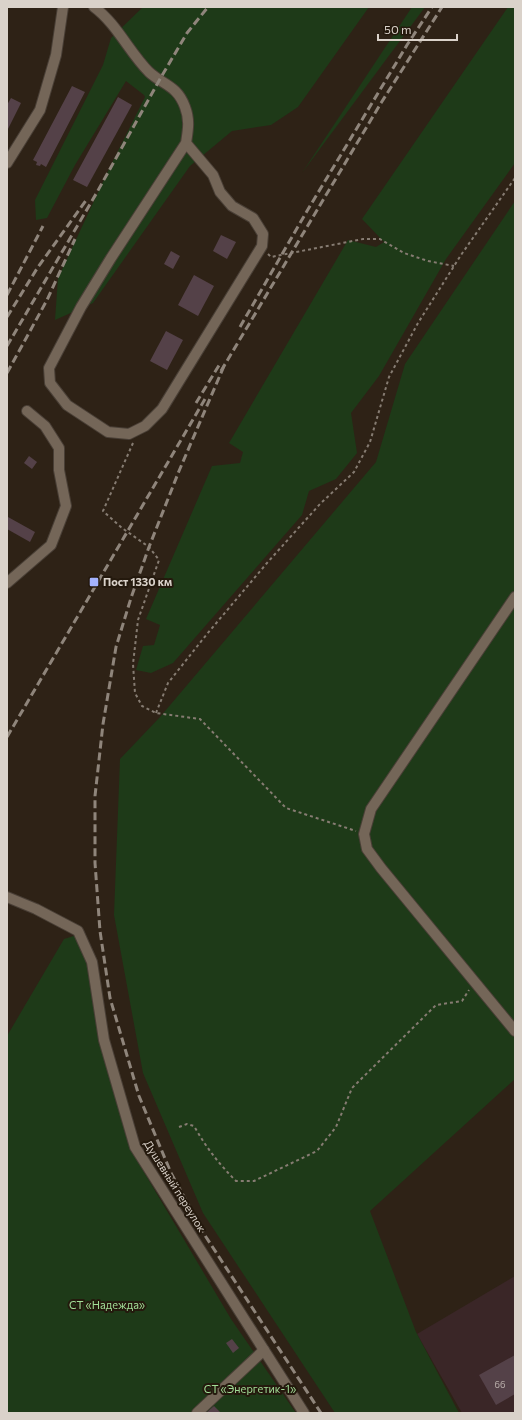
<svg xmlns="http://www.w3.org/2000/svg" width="522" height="1420" viewBox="0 0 522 1420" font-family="Commissioner,sans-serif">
  <rect width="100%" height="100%" fill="#2e2216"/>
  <polygon fill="#3a2627" points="515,1276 515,1413 462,1413 417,1334"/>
  <g fill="#1e3a18">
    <polygon points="143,7 369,7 298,107 271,125 232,131 190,166 93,303 55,320 58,278 109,169 145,97 144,95 126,81 75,165 47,218 36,220 35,200 103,65 111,38"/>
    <polygon points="412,7 425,7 302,173"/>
    <polygon points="508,7 515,7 515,163 446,259 379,376 351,413 357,453 336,479 309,491 302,515 173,663 151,673 136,670 143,646 154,645 160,625 146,619 212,466 240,463 243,452 229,443 348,240 376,247 384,242 362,219"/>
    <polygon points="515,201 515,1079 370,1211 416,1332 459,1413 335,1413 203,1213 143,1073 114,915 120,759 160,717 376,462 405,364"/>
    <polygon points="80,934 119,1111 138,1162 231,1319 296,1413 7,1413 7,1036 64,939"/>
  </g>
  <g fill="#544148">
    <polygon points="72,86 85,92 46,167 41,164 40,166 36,165 37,162 33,160"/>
    <polygon points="118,97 132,105 87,187 73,180"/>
    <polygon points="11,98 21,103 7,131 7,105"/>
    <polygon points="221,235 236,242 227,259 213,251"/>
    <polygon points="171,251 180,256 173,269 164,264"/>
    <polygon points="194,275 214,286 198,316 178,305"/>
    <polygon points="166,331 183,340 167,370 150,361"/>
    <polygon points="29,456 37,462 32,469 24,463"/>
    <polygon points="8,517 35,532 30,542 7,529 7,518"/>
    <polygon points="232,1339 239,1348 233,1353 226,1343"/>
    <polygon points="515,1355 515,1394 496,1405 479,1375"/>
    <polygon points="214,1406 220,1412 218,1413 208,1413 207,1412"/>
  </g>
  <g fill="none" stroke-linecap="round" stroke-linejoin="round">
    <g stroke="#493f36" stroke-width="12">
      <g id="minor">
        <path d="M94,7C117,24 129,52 149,72C163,85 177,85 185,107C190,120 188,130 186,143L111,258L81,307L49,368L50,383L67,405L108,432L129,434L145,426L162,409L262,246L263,234L253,218L232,206L220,192L213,175L186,143"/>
        <polyline points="7,163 40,110 56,55 63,7"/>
        <polyline points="7,583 51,545 66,506 59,470 59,448 45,426 27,411"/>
        <polyline points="515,597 371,809 364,834 367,849 381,868 515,1031"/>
        <polyline points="7,897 36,909 78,931 92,962 104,1040 135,1147 304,1413"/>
        <polyline points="197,1413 264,1350"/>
      </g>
    </g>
    <g stroke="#867c72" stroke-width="2" stroke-dasharray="3 3" stroke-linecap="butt">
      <polyline points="268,254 271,257 281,255 363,239 380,239 404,253 428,261 454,266"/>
      <polyline points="133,443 103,511 122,528 149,547 159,560 138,620 133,664 135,693 142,706 156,713 200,719 286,808 356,831"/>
      <polyline points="156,713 168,683 207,634 267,563 320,504 354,472 370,442 389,377 418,323 461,255 515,178"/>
      <path d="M179,1127L187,1124L194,1126C206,1147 218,1163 236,1181H254L317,1151L336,1127L352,1088L436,1005L462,1001L469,990"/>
    </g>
    <use href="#minor" stroke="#746658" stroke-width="10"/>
    <g stroke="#8f857b" stroke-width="3" stroke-dasharray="8 4" stroke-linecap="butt">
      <polyline points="7,295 43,226"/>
      <polyline points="7,317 38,267 87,199"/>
      <polyline points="240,327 307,211 407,45 432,7"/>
      <polyline points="7,346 96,194 160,79 187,33 208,7"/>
      <polyline points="224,366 179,471 149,547 131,598 116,647 103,724 95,796 95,863 100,931 110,998 139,1096 171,1173 206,1237 321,1413"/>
      <polyline points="221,371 381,103 442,7"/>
      <polyline points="7,373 47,300 75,239"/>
      <polyline points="196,403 221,362"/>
      <polyline points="7,737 205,399"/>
    </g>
  </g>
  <rect fill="#a3b2fd" stroke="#24190d" stroke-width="1.5" x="89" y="577" width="10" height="10" rx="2"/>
  <g text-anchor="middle" stroke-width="4" stroke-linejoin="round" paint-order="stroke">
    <g font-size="9" fill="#b8aeaa">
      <text x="500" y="1388">66</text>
    </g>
    <g font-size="11" font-weight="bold" fill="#dad2ca" stroke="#24190d" text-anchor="start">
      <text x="103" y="586">Пост 1330 км</text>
    </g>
    <g font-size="11" fill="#dad2ca" stroke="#24190d">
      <text transform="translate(175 1186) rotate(58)" y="4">Душевный переулок</text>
    </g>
    <g font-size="11" fill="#a2de97" stroke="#24190d">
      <text x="107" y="1309">СТ «Надежда»</text>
      <text x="250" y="1393">СТ «Энергетик-1»</text>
    </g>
  </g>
  <rect width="522" height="1420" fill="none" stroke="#dad2ca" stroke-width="16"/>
  <path d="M378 34v6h79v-6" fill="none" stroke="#dad2ca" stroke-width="2"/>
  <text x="384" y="34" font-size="12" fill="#dad2ca" stroke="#24190d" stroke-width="3" paint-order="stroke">50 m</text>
</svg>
